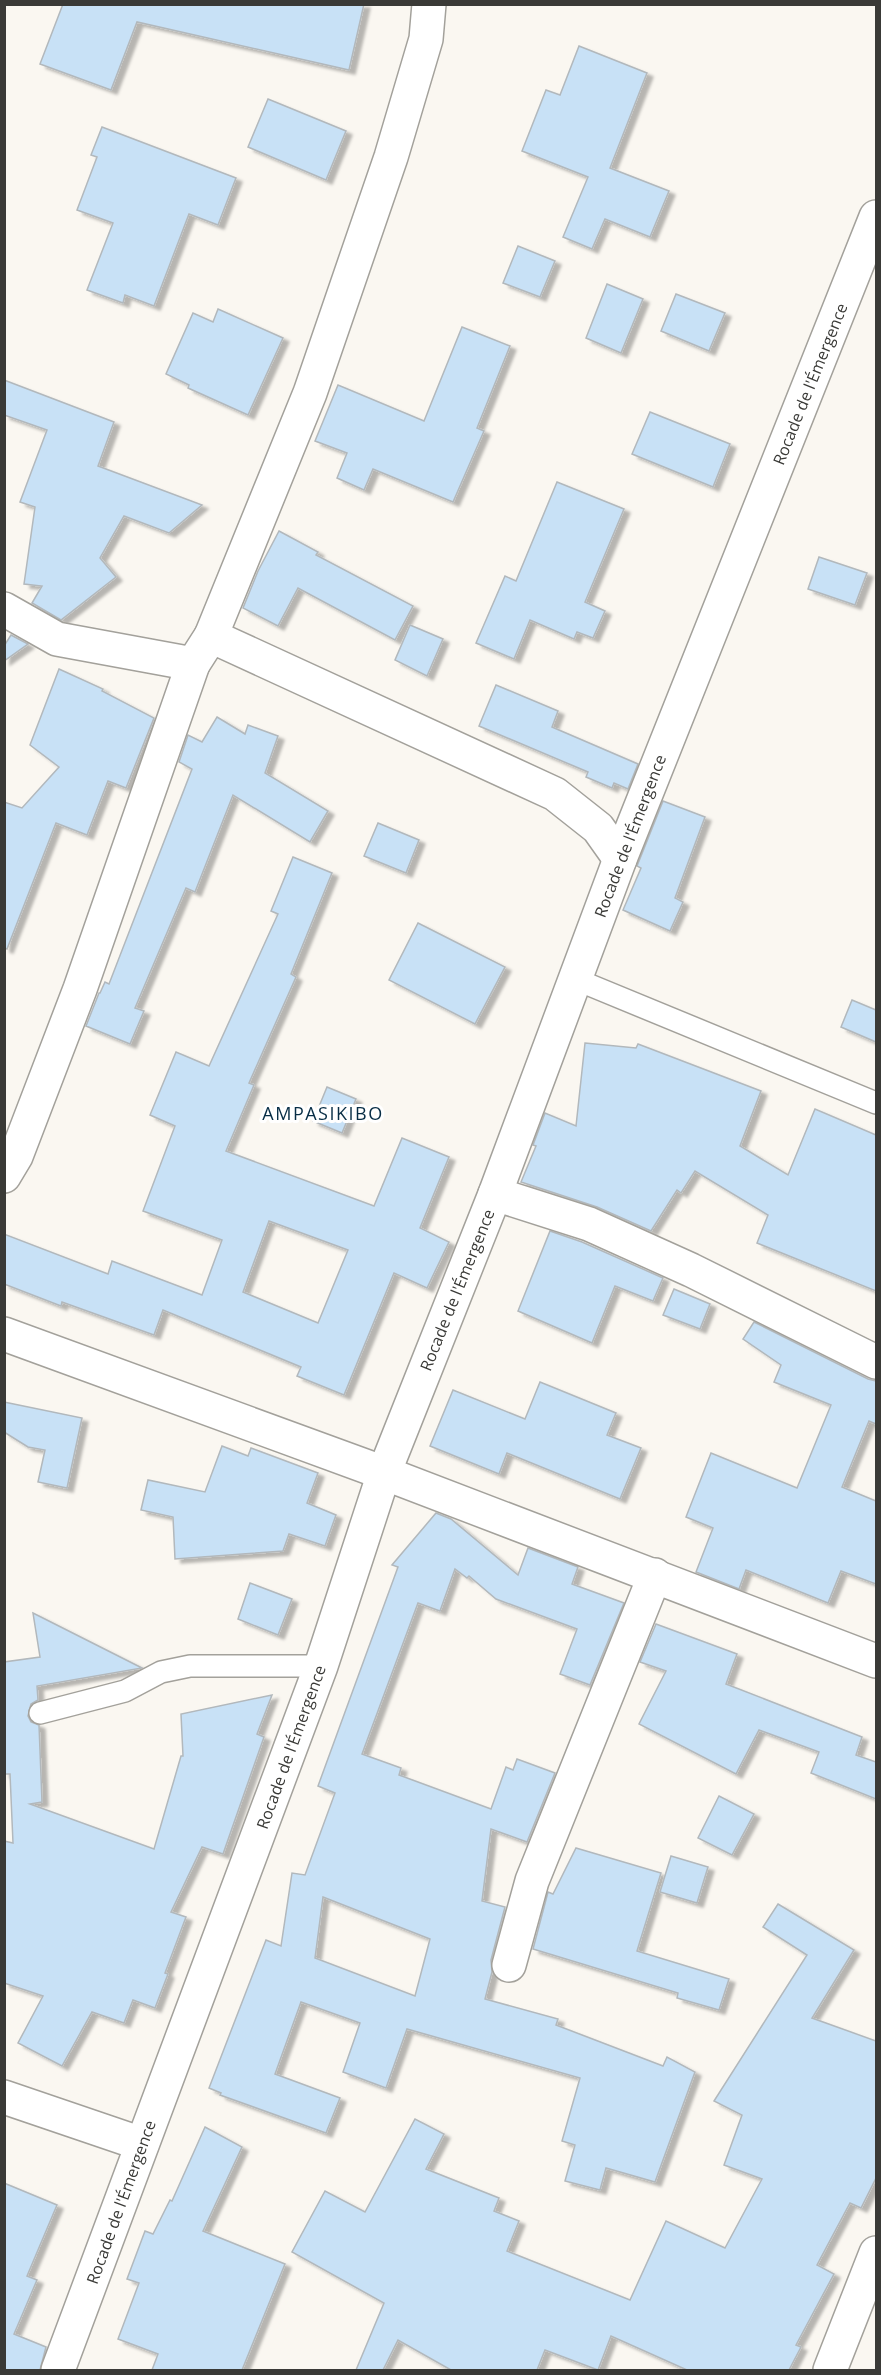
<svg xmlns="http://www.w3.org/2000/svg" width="881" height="2375" viewBox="0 0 881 2375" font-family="'Open Sans',sans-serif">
  <defs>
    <filter id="shadow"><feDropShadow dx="6" dy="4" stdDeviation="1.5" flood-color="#0004"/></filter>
  </defs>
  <rect width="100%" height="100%" fill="#faf7f1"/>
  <g fill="#c8e1f6" stroke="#b2b8bc" stroke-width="1.5" fill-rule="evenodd" filter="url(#shadow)">
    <polygon points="63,4 364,4 349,70 137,22 111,90 40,64"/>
    <polygon points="579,46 647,73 610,168 669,191 650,237 605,219 592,249 563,237 588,177 522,151 546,90 560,95"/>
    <polygon points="268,99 346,131 326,180 248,147"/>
    <polygon points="102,127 236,178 218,225 189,214 154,306 125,295 123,303 87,290 113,223 77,210 97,157 91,155"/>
    <polygon points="518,246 555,261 540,297 503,283"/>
    <polygon points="607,284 643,299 621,353 586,338"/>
    <polygon points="676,294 725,313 709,351 661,331"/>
    <polygon points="218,309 283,338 248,415 188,388 189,385 166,374 193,313 213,322"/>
    <polygon points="462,327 510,346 477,428 484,431 453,502 373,469 364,490 337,478 347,453 315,441 338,385 424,421"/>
    <polygon points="4,380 114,422 98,466 202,505 169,533 124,516 100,558 116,577 61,620 32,603 42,586 24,584 35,507 20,502 47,430 4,415"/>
    <polygon points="650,412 730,444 713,487 632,454"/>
    <polygon points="557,482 624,509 585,602 605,611 593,638 577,632 574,639 530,620 514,659 476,643 505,576 516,581"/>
    <polygon points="279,531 318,552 316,555 413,606 395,640 298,588 278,626 243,608 258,571"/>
    <polygon points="819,557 867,573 855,605 808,589"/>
    <polygon points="410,625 443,639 427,676 395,660"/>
    <polygon points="11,635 28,644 4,661 4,646"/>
    <polygon points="59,669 103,689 102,691 154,718 126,788 108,781 87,835 56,823 7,949 4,948 4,802 22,808 59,767 30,745"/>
    <polygon points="496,685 558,711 552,727 638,764 628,789 614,783 612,788 586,777 588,772 479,726"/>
    <polygon points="217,717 245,734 248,725 278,736 265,773 328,811 310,842 233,795 195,892 186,888 135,1008 144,1011 130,1044 86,1026 99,993 100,993 105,982 109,984 192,769 179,762 188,735 202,742"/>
    <polygon points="663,801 705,817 675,898 683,902 670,931 623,910 641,868 637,866"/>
    <polygon points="378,823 419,840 406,873 364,856"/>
    <path d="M293,857L332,873L291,974L296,977L249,1083L254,1085L226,1151L374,1206L402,1138L449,1157L420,1228L449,1242L427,1288L394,1273L344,1395L297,1376L301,1367L163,1310L154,1335L62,1302L61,1306L4,1284V1234L108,1274L112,1261L202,1295L222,1240L143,1211L175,1126L150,1115L176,1052L209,1066L278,914L271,911ZM269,1221L348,1250L318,1323L243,1292Z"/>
    <polygon points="418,923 505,967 475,1024 389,980"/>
    <polygon points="852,1000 876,1010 876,1042 841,1027"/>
    <polygon points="585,1043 636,1048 638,1044 761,1091 740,1146 788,1175 815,1109 876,1135 876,1291 757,1243 768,1215 695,1171 681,1193 677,1190 651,1231 597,1207 521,1182 536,1146 533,1145 545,1113 576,1126"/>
    <polygon points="327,1087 356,1099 342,1133 313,1121"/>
    <polygon points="550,1231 582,1242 663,1278 653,1301 615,1286 592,1343 518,1311"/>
    <polygon points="674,1289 710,1304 700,1329 663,1315"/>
    <polygon points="754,1322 868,1379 876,1381 876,1424 869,1421 842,1487 876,1501 876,1584 841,1571 828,1603 746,1570 739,1589 696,1572 713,1528 686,1517 711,1453 797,1488 831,1405 774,1382 781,1365 743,1339"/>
    <polygon points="540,1382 616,1413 607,1435 641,1448 620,1499 507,1453 499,1474 430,1446 453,1390 525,1419"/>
    <polygon points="4,1402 82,1418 67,1488 38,1482 45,1450 28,1447 4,1432"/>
    <polygon points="222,1446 248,1456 251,1448 318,1473 307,1503 336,1515 325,1546 289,1534 283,1551 175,1559 173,1517 141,1510 148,1480 205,1492"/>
    <path d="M436,1513L451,1519L518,1575L528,1548L578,1567L572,1584L624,1603L590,1685L560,1674L577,1629L496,1599L469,1576L467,1578L455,1569L440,1611L418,1603L362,1754L401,1768L399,1775L491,1809L506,1767L513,1770L517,1759L555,1773L527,1842L491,1829L482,1901L505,1907L491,1960L492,1972L485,1999L558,2019L556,2025L663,2066L667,2057L695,2072L655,2182L606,2168L600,2190L565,2181L575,2145L562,2141L580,2078L407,2029L386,2088L343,2072L360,2023L301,2002L275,2074L340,2098L326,2133L220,2095L221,2093L209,2088L266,1940L281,1946L292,1873L305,1875L335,1793L318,1786L398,1567L392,1565ZM323,1897L430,1939L415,1996L315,1958Z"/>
    <polygon points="250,1583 292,1599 278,1635 238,1619"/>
    <polygon points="33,1613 142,1668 37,1686 38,1700 31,1704 28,1716 31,1722 39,1725 42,1802 30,1804 154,1849 181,1756 183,1756 181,1714 272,1695 257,1734 264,1737 223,1854 202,1847 171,1912 186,1917 165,1973 168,1974 155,2008 133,2000 124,2023 92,2012 62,2066 18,2043 43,1996 4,1983 4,1841 13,1843 10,1774 4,1774 4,1662 40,1657"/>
    <polygon points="656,1624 737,1654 726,1684 862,1737 856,1755 876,1762 876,1799 811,1773 819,1752 759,1730 736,1774 639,1724 666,1671 640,1662"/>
    <polygon points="719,1796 754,1814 732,1855 698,1838"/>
    <polygon points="576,1848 661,1873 637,1951 729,1979 719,2010 677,1998 678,1993 533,1949 548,1892 553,1894"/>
    <polygon points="671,1856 708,1867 697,1903 660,1892"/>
    <polygon points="778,1904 854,1950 812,2018 876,2041 876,2178 861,2208 850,2203 817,2265 834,2274 796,2345 801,2347 789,2370 687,2370 611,2336 598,2370 545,2350 537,2370 451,2370 398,2340 383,2370 356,2370 384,2303 292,2252 325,2191 365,2212 415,2119 444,2134 426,2169 499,2198 494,2211 519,2221 507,2251 630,2300 666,2221 725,2248 762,2179 724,2165 742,2115 714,2101 807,1955 763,1927"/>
    <polygon points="205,2127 242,2147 203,2231 285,2264 242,2370 152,2370 158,2354 118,2339 139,2283 127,2279 145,2231 153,2234 170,2200 172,2201"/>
    <polygon points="4,2183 57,2205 27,2276 37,2280 14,2334 46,2347 40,2370 4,2370"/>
  </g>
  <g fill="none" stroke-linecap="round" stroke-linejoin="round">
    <g stroke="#a3a19b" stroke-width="24">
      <g id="service">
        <polyline points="575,979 876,1103"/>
        <polyline points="40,1713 125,1691 161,1672 190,1666 321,1666"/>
      </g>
    </g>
    <g stroke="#a3a19b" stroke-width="36">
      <g id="minor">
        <polyline points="4,609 57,639 193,664 211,636 555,794 598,828 620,859"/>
        <polyline points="211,636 310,393 391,157 426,39 429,4"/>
        <polyline points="4,1176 16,1156 80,989 193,664"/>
        <polyline points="495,1194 589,1224 691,1270 876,1362"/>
        <polyline points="4,1334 384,1473 876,1661"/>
        <polyline points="509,1965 532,1881 655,1575"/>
        <polyline points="4,2097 142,2144"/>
        <polyline points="830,2370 876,2253"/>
      </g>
    </g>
    <g stroke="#a3a19b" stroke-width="36">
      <polyline id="tertiary" points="58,2370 321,1666 384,1473 495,1194 620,859 876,217"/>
    </g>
    <use href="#service" stroke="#fff" stroke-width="21"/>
    <use href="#minor" stroke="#fff" stroke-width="33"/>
    <use href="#tertiary" stroke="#fff" stroke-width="33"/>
  </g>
  <g text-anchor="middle" stroke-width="6" stroke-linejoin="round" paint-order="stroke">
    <g font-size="16" fill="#3a3a37" stroke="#fff">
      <text transform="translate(810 384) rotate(-68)" y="6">Rocade de l'Émergence</text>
      <text transform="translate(630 836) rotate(-69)" y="6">Rocade de l'Émergence</text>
      <text transform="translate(457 1290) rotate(-68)" y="6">Rocade de l'Émergence</text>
      <text transform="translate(291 1747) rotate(-70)" y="6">Rocade de l'Émergence</text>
      <text transform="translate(121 2202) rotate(-70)" y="6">Rocade de l'Émergence</text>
    </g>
    <g font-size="18" letter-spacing="1.5" fill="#072d45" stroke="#fff">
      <text x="323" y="1120">AMPASIKIBO</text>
    </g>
  </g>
  <rect width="881" height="2375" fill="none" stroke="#3a3a37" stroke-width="12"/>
</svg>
